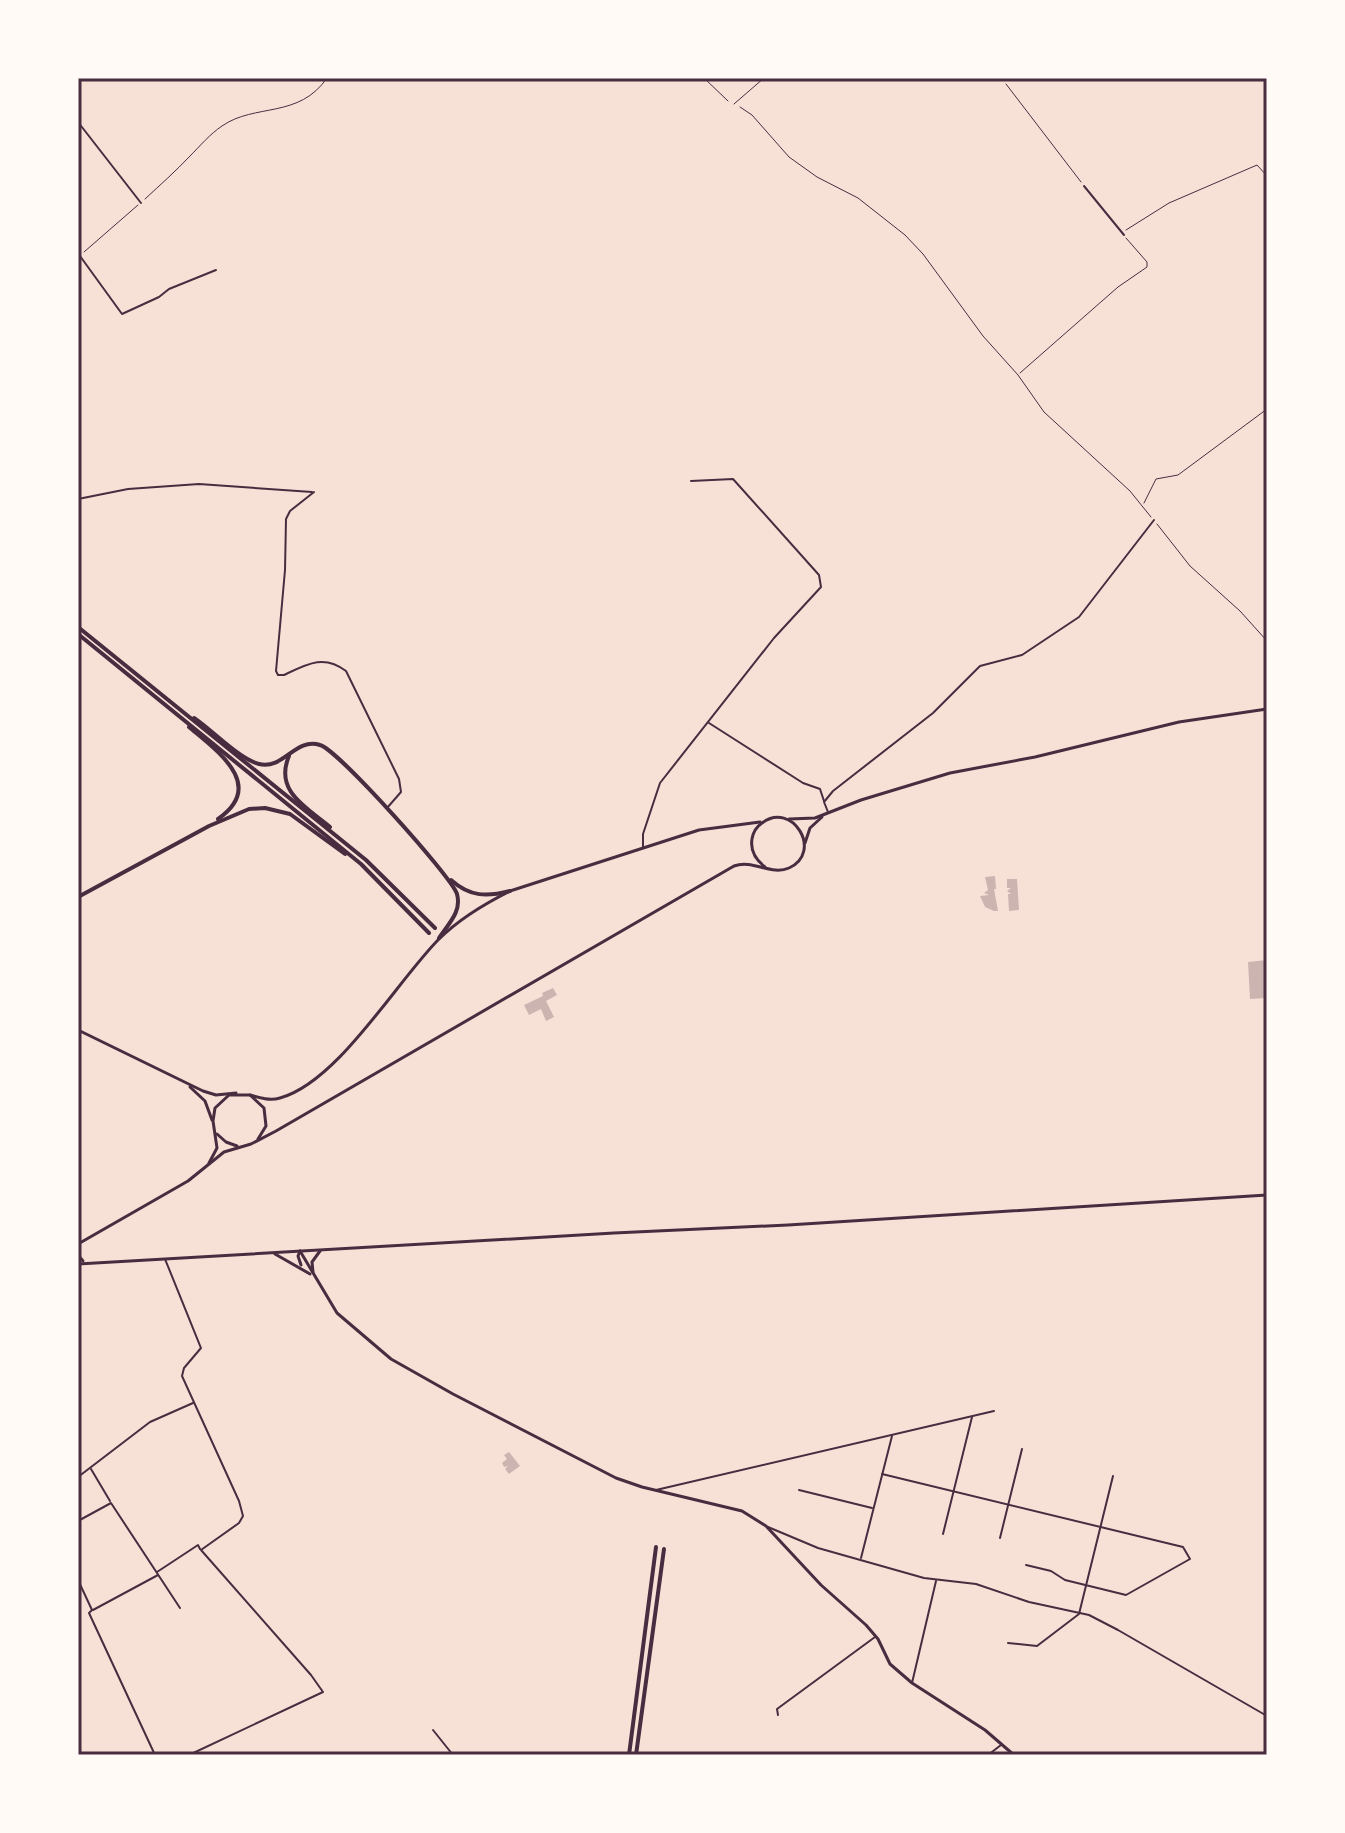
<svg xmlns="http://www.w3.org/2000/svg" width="1345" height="1833" viewBox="0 0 1345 1833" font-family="'Archivo Narrow',sans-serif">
  <rect width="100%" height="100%" fill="#f7e1d7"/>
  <g fill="#ccb4b1">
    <polygon points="995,876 996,889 994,889 998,911 994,911 985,907 980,896 989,895 984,893 988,890 985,877"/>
    <polygon points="1007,879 1017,879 1019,910 1009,911 1008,894 1011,894 1007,891 1011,888 1007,888"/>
    <polygon points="1267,960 1267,998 1250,999 1248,962"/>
    <polygon points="553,988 557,995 546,1001 554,1017 546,1021 541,1009 529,1015 524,1005 543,996 542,993"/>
    <polygon points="509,1452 520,1466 509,1474 505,1469 508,1466 504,1467 502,1463 507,1459 504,1455"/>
  </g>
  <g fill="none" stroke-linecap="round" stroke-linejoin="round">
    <g stroke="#4a2c40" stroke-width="1">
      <polyline points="704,78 728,101"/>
      <polyline points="1006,84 1081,182"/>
      <polyline points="740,107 752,115 789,157 817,177 858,198 905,235 923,254 983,336 1018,375 1044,412 1130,491 1151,517"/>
      <path d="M145,199C160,185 176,171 190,156C200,146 210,134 222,126C255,103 299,119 327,78"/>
      <polyline points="1126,230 1169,203 1257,165 1267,176"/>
      <polyline points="84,252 138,205"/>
      <polyline points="1020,373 1118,287 1147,267 1147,262 1126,238"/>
      <polyline points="1144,503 1156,479 1178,475 1267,409"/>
      <polyline points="1157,524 1190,566 1240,611 1267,641"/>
    </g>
    <g stroke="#4a2c40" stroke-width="1">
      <polyline points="1002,78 1002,79"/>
      <polyline points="734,104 764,78"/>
    </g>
    <g stroke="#4a2c40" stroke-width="2">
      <polyline points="78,122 141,203"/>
      <polyline points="1084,186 1124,235"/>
      <polyline points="80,256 122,314 159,297 169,289 216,270"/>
      <path d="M314,492L290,511L286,519L285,570L276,671L278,675H284C307,664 324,654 346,671L399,779L401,792L387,808"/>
      <polyline points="78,499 128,489 199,484 312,492"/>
      <polyline points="709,723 803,783 820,789 824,801"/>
      <polyline points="828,812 824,802 833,791 933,713 980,666 1022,655 1079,617 1154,520"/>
      <polyline points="643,847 643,834 660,783 774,638 821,587 819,575 733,479 691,481"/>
      <polyline points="165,1259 201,1348 184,1368 182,1376 239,1501 243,1516 239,1523 201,1550 311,1675 323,1692 189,1755"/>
      <polyline points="91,1469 110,1501"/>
      <polyline points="882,1474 1183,1547 1190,1559 1126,1595 1065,1580 1051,1571 1026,1565"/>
      <polyline points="78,1477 150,1422 193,1403"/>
      <polyline points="656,1490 994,1411"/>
      <polyline points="799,1490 872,1508"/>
      <polyline points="78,1521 111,1503 180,1608"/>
      <polyline points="768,1527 818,1548 924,1578 976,1584 1029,1602 1089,1615 1118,1630 1267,1716"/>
      <polyline points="943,1534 972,1417"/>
      <polyline points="1000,1538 1022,1449"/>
      <polyline points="861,1558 892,1436"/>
      <polyline points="157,1572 198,1545 200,1549"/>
      <polyline points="78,1580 92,1610 89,1613 155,1755"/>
      <polyline points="93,1610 158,1575"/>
      <polyline points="1008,1643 1037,1646 1079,1614 1113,1476"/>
      <polyline points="912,1683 936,1581"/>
      <polyline points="778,1715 777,1709 875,1637"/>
      <polyline points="433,1730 453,1755"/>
      <polyline points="988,1755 1001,1745"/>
    </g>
    <g stroke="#4a2c40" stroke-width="3">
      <polyline points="789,819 815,818 861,800 950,773 1035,757 1179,722 1267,709"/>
      <polyline points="805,843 810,828 822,817"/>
      <polyline points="78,1030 203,1091 216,1095 236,1093"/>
      <polyline points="190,1087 205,1101 212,1120"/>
      <polyline points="300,1251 337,1313 391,1359 453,1394 616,1478 642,1487 742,1511 766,1526 821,1585 866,1625 878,1639 890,1664 912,1683 985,1730 1014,1755"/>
      <polyline points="300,1251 298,1256 301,1265"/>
      <polyline points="275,1254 310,1274"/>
      <polyline points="313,1272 312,1262 320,1251"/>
    </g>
    <g stroke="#4a2c40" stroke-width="3">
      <path d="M250,1095C260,1098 270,1101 280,1098C338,1082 397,981 439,939C460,918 484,904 510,891L699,830L760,822"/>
      <polyline points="217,1134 226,1142 237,1146"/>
      <polyline points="209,1163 217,1148 213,1121 215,1108 229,1095 250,1095 264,1108 266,1126 258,1139"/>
      <path d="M78,1244L188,1181L224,1152L251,1144L276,1131L734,866C753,859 771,876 789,868C824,852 792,800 762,823C756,827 753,833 752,839C750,851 756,860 765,867"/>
      <polyline points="78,1255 83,1261"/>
      <polyline points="78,1264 614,1233 788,1225 1267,1195"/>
    </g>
    <g stroke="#4a2c40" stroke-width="4">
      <polyline points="78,627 366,860 435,928"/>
      <polyline points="78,634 361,864 429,933"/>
      <path d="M194,718C212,730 239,759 259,764C284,770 295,737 320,745C338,750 451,876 457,894C462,912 448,924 439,938"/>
      <path d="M189,727C217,751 267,785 218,819"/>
      <path d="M289,756C274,791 306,807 330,827"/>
      <path d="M451,880C470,897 487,897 510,891"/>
      <polyline points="78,897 209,826 249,809 265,808 290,814 345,854"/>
      <polyline points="629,1755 656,1547"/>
      <polyline points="636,1755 664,1549"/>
    </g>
  </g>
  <rect width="1345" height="1833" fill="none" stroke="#fffaf5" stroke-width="160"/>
  <rect x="80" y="80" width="1185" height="1673" fill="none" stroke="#4a2c40" stroke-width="3"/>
</svg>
